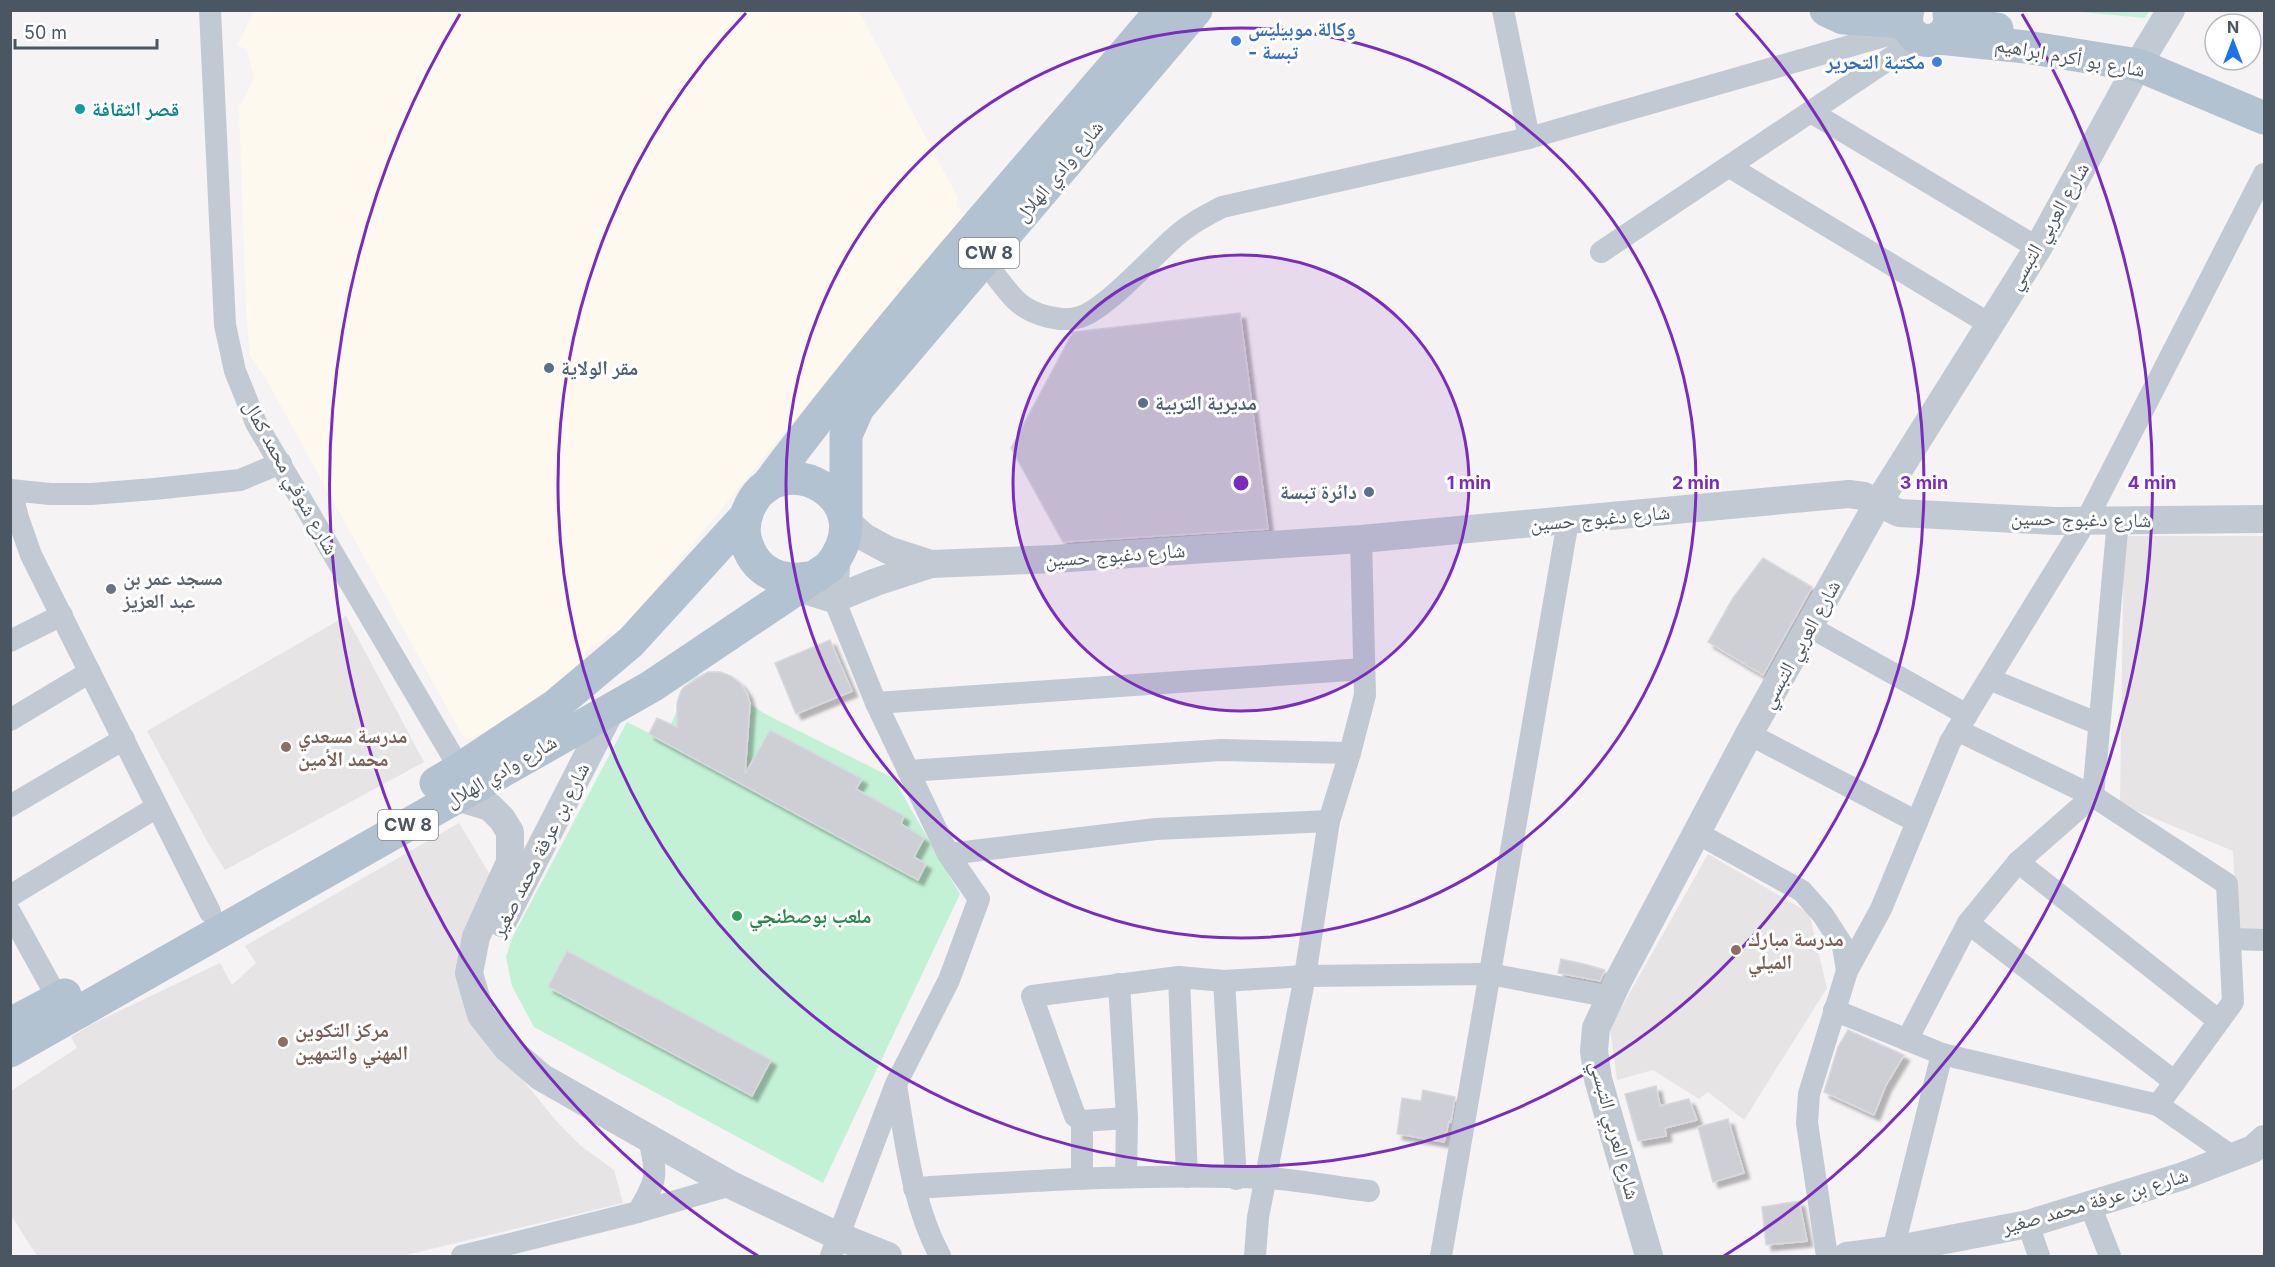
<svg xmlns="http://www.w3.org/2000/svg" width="2275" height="1267" viewBox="0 0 2275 1267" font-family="Inter,'Noto Naskh Arabic',sans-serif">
  <defs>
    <filter id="shadow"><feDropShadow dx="5.5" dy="5.5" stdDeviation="1.5" flood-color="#0004"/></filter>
  </defs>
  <rect width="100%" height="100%" fill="#f5f3f3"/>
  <polygon fill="#fdf9ef" points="254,11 859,11 958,198 956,207 972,218 942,240 619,634 608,634 602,640 586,650 582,681 470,739 463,737 266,379 250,356 246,311 239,108 254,78 247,49 237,46"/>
  <g fill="#e6e4e5">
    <polygon points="2124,536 2264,536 2264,930 2237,930 2233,851 2120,804"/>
    <polygon points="346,616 424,762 225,870 207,841 147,731"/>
    <polygon points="459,823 496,885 469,938 512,1067 558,1123 581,1146 614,1170 623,1203 402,1256 37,1256 11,1215 11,1091 77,1048 71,1037 90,1025 220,963 232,985 256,963 245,946"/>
    <polygon points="1708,854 1809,913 1827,988 1744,1120 1708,1092 1699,1099 1653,1070 1617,1080 1610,1028"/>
  </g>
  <g fill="#c3f1d5">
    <polygon points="2070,11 2149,11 2145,18"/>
    <path d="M708,672H720L750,704L767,715L893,778L960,894L823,1183L534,1027L512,986L506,957L512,938L627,722L649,733L657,718L671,724C685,699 674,683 708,672Z"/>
  </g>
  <g fill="#cdcfd5" stroke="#d7d9de" stroke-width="1.5" filter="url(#shadow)">
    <polygon points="1240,313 1268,529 1063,542 1011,448 1073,332"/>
    <polygon points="1763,558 1812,587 1763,675 1708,642 1733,598"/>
    <polygon points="830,640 852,691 796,714 775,663"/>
    <polygon points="708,672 720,672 731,676 740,683 747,693 750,704 745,774 770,730 862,779 856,789 904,816 901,824 924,838 914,857 926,864 918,880 649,734 657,718 677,727 677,703 681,691 684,687"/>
    <polygon points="567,951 771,1060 752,1096 548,987"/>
    <polygon points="1561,959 1584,964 1605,970 1600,981 1558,973"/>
    <polygon points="1848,1030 1904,1055 1886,1085 1874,1115 1824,1092 1838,1047"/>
    <polygon points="1656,1086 1660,1106 1689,1099 1697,1120 1665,1128 1666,1136 1638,1141 1625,1094"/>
    <polygon points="1423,1090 1455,1097 1451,1122 1449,1121 1444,1142 1397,1134 1402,1098 1421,1101"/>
    <polygon points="1728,1119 1744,1173 1713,1182 1698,1127"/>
    <polygon points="1799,1201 1807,1241 1766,1245 1762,1207"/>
  </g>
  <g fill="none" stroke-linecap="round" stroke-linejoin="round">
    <g stroke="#c1cad2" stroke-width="22">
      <polyline points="210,10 225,325 235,371 256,423 460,769"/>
      <polyline points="1503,10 1529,138"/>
      <polyline points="1811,112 2038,248"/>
      <polyline points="1730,167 1991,325"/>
      <path d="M976,248C987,264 1005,291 1019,303C1033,315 1062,323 1080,317C1107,308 1152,257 1175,237C1189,224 1205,216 1222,207L1529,138L1909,29"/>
      <polyline points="1601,252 1919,39"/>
      <polyline points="10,490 50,494 91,494 154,489 240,480 281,463"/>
      <polyline points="11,490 18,518 31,555 210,912"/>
      <polyline points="2118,520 2093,796 2227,884 2233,1002 2158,1105 2233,1157"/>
      <polyline points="1810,627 1967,715"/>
      <polyline points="10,641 62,615"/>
      <polyline points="1989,679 2099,724"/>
      <polyline points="876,703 1364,669"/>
      <polyline points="10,720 90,672"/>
      <polyline points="1749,734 1917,822"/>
      <polyline points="908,771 1221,750 1350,753"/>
      <polyline points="10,806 124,739"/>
      <polyline points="1697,833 1802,891 1823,915 1843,946 1847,971 1809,1094 1807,1123 1827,1256"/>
      <polyline points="948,854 1156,829 1329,821"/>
      <polyline points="2018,862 2219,1021"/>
      <polyline points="10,896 157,807"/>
      <polyline points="10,912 58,999"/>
      <polyline points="1968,923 2175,1082"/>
      <polyline points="2231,939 2264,940"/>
      <polyline points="1847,971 1881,909 1950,742 2086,521 2264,174"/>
      <polyline points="1179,977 1187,1177"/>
      <polyline points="1224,981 1236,1179"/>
      <polyline points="1119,984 1127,1118 1126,1177"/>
      <polyline points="1834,1010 1942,1054 2158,1105"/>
      <polyline points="1907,1040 1968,923 2018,862 2093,796 1957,730"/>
      <path d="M896,1085C906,1144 912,1203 940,1256"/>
      <polyline points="1082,1121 1075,1116 1032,996 1179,977 1224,981 1305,976 1490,974 1611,997"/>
      <polyline points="1082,1178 1082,1121 1127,1118"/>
      <path d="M914,1188C1031,1181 1148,1173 1265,1178C1300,1180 1335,1187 1369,1191"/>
      <polyline points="2090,1205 2110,1256"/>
      <path d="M638,1212C658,1178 657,1177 649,1138"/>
      <polyline points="2028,1224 2039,1256"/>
      <polyline points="462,1256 638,1212 731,1185"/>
      <polyline points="831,1256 896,1084 949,980 979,899 948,854 876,703 834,599 838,581 840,554"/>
      <polyline points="1255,1256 1258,1217 1305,976 1329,821 1350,753 1365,695 1361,539"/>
      <polyline points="1441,1256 1568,521"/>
      <polyline points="1895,1256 1893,1250 1942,1054"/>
    </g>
    <g stroke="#c1cad2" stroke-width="28">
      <polyline points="2145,53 2171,10"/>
      <polyline points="846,521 864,537 888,550 931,564"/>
      <polyline points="783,579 798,588 834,599 876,582 931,564 1054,559 1361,539 1849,494 1864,496 1899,513 2055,521 2264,519"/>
      <polyline points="457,797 490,807 502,819 510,832 510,862 476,937 469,973 481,1015 506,1047 541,1077 731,1185 838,1236 888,1256"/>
      <polyline points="502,923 611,710"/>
      <polyline points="1649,1256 1598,1079 1594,1051 1596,1028 1617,983 1749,734 1878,503 2038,248 2138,65"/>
      <polyline points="1847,1256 1893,1250 2028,1224 2183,1176 2253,1149 2264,1139"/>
    </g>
    <g stroke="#b3c2d1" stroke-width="33">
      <polyline points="1826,10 1843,18 1906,22"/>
      <path d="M1908,10C1898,42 1943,54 1950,20"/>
      <polyline points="1949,14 1976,26 1997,29"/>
      <polyline points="1939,38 2026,47 2138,65 2264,118"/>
      <path d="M766,487C889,322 1028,168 1162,10"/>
      <polyline points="846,519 846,435 858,408 1196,10"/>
      <polyline points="436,783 460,769 556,705 631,642 746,516"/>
      <polyline points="10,1024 65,995"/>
      <path d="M10,1051L652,686L829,567C886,498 780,443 750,506C745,516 743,527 745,537C753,574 782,584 815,577"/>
    </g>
  </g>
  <circle cx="1241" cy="483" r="228" fill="#7b2cbf" fill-opacity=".12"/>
  <g fill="none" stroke="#7b2cbf" stroke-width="3">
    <circle cx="1241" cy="483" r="228"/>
    <circle cx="1241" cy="483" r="455"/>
    <path d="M1736 13A683 683 0 1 1 746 13"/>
    <path d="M758 1256A911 911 0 0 1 460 14M2022 14A911 911 0 0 1 1724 1256"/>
  </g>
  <g fill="#3f7fe0" stroke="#fff" stroke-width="2">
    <circle cx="1236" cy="41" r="6"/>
    <circle cx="1937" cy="62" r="6"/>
  </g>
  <circle fill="#0f9aa8" stroke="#fff" stroke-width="2" cx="80" cy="109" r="6"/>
  <g fill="#5c6f8a" stroke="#fff" stroke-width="2">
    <circle cx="549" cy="368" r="6"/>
    <circle cx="1143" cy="403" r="6"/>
    <circle cx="1369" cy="492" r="6"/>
  </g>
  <circle fill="#6b7280" stroke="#fff" stroke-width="2" cx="111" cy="589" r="6"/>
  <g fill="#8d6e63" stroke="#fff" stroke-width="2">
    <circle cx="286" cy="747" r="6"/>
    <circle cx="1736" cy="950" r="6"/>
    <circle cx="283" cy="1042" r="6"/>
  </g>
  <circle fill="#2e9e5b" stroke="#fff" stroke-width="2" cx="737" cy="916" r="6"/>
  <g text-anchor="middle" stroke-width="6" stroke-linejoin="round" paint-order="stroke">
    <g fill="#fff" stroke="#808990" stroke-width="1.5">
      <rect x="959" y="238" width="60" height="30" rx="4.5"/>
      <rect x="378" y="810" width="60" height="30" rx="4.5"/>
    </g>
    <g font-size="18" font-weight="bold" fill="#4a5661">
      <text x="989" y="259">CW 8</text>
      <text x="408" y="831">CW 8</text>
    </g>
    <g font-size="20" font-weight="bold" fill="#366cbe" stroke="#fff" text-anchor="start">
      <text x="1248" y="36">وكالة موبيليس<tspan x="1248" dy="23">- تبسة</tspan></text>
      <text x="1925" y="69" text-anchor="end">مكتبة التحرير</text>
    </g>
    <g font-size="20" fill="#4a5661" stroke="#fff">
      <text transform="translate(2070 57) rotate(10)" y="7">شارع بو أكرم ابراهيم</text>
      <text transform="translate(1059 171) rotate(-50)" y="7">شارع وادي الهلال</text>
      <text transform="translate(2048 226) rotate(-60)" y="7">شارع العربي التبسي</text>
      <text transform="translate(291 477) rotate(61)" y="7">شارع شوقي محمد كمال</text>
      <text transform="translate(1600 518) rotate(-5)" y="7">شارع دغبوج حسين</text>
      <text transform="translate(2081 519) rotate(1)" y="7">شارع دغبوج حسين</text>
      <text transform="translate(1115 555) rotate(-4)" y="7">شارع دغبوج حسين</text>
      <text transform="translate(1800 644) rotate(-61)" y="7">شارع العربي التبسي</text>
      <text transform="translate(501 771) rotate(-30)" y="7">شارع وادي الهلال</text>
      <text transform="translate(540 850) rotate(-63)" y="7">شارع بن عرفة محمد صغير</text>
      <text transform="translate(1615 1130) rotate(75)" y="7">شارع العربي التبسي</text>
      <text transform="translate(2095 1201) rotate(-16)" y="7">شارع بن عرفة محمد صغير</text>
    </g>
    <g font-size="20" font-weight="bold" fill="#0d838f" stroke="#fff" text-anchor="start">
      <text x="92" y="116">قصر الثقافة</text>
    </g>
    <g font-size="20" font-weight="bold" fill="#4e5e75" stroke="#fff" text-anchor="start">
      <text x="561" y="375">مقر الولاية</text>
      <text x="1155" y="410">مديرية التربية</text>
      <text x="1357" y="499" text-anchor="end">دائرة تبسة</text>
    </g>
    <g font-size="20" font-weight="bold" fill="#5b616d" stroke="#fff" text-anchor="start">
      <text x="123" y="585">مسجد عمر بن<tspan x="123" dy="23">عبد العزيز</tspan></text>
    </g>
    <g font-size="20" font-weight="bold" fill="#785e54" stroke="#fff" text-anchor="start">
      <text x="298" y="743">مدرسة مسعدي<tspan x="298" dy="23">محمد الأمين</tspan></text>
      <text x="1748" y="946">مدرسة مبارك<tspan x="1748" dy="23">الميلي</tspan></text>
      <text x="295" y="1037">مركز التكوين<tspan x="295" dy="23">المهني والتمهين</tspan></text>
    </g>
    <g font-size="20" font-weight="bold" fill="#27864d" stroke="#fff" text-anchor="start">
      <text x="749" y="923">ملعب بوصطنجي</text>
    </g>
  </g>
  <circle cx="1241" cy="483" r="9" fill="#7b2cbf" stroke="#fff" stroke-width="3"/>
  <g font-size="18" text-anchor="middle" font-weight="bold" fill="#7b2cbf" stroke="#fff" stroke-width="6" stroke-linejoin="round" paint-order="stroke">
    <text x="1469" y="489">1 min</text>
    <text x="1696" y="489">2 min</text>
    <text x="1924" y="489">3 min</text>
    <text x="2152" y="489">4 min</text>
  </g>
  <rect width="2275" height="1267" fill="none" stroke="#4a5661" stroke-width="24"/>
  <g transform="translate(2233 42)"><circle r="28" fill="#ffffff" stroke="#b7bbc0" stroke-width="1.5"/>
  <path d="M0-4.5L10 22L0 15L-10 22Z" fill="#1a73e8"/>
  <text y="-9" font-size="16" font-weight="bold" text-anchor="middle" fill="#4a5661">N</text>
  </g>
  <path d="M15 39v9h142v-9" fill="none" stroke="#4a5661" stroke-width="3"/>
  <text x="24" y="39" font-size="18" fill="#4a5661" stroke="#ffffff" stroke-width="4.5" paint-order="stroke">50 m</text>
</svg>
